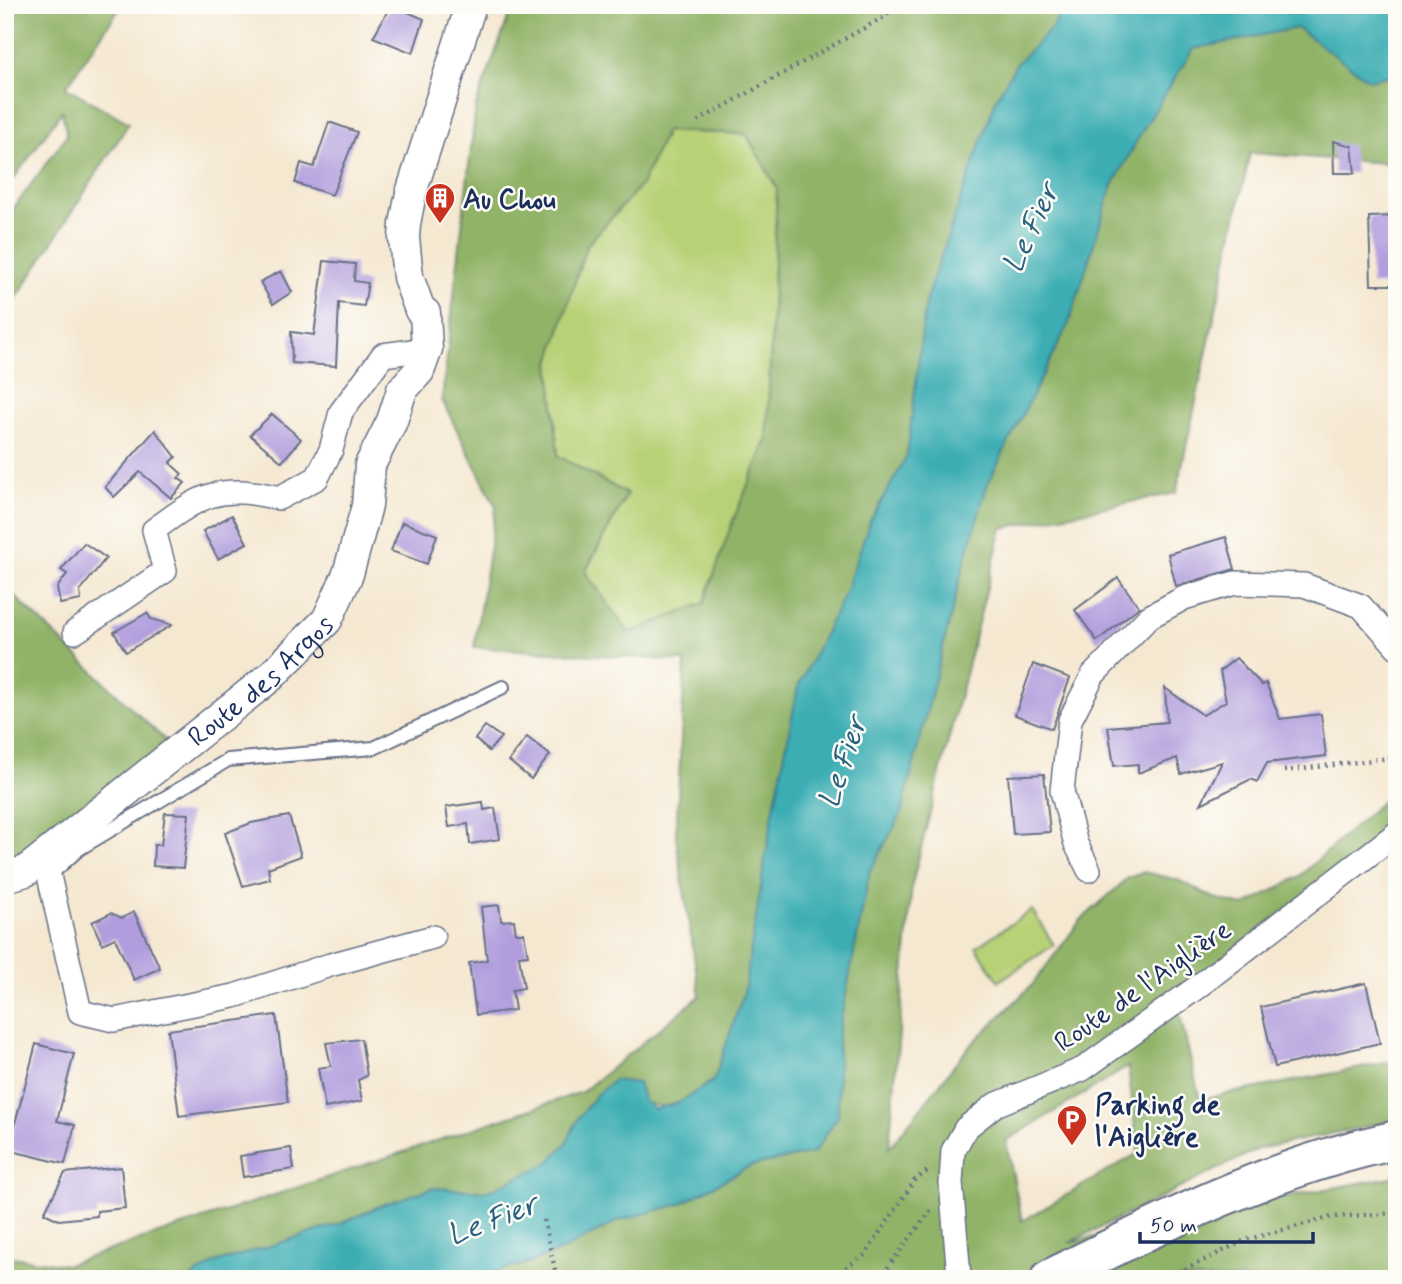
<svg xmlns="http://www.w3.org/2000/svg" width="1402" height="1284" viewBox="0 0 1402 1284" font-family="Mynerve,sans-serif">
  <rect width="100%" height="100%" fill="#fdfcf7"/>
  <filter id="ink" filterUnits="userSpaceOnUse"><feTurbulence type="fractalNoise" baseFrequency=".0143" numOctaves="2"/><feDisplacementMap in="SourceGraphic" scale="14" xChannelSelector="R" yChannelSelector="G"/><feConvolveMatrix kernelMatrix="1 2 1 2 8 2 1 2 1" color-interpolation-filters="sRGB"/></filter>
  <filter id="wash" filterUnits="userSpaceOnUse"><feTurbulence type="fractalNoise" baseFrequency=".00686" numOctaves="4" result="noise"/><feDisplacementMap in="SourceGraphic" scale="28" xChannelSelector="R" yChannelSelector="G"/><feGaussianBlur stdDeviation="1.57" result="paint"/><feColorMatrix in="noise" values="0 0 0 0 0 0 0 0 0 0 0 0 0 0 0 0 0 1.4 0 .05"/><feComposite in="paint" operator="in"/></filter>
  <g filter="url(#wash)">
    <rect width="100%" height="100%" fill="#f5e8d1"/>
    <g fill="#b7d176" stroke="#69806a" stroke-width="2">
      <polygon points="666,131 746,134 777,188 767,440 732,523 704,603 629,633 585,572 627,494 558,456 550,362 586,246 641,185"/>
      <polygon points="1032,910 1054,945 999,981 976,947"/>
    </g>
    <g fill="#91b367" stroke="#567162" stroke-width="2" fill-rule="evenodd">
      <polygon points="5,5 122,5 66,87 129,123 5,316 5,220 67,135 62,111 5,191"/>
      <path d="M513,5H1397V164L1250,153L1176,493L1002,528L912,884L889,1148L968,1048L1032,985L1081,920L1128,878L1144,872L1178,880L1214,898L1244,906L1299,877L1397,788V824L1175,995L1200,1099L1397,1061V1120L1258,1149L1069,1243L1218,1209L1397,1176V1279H467L532,1262L567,1248L620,1220L680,1204L750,1166L814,1153L824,1137L597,1094L579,1117L566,1144L547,1164L488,1191L433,1188L382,1205L340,1224L215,1263L189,1279H5V1256L66,1265L582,1092L700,996L676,837L685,661L474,647L496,507L442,400L476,105ZM666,131L746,134L777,188L767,440L732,523L704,603L629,633L585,572L627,494L558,456L550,362L586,246L641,185ZM1128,1067L1138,1153L1022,1221L1006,1141Z"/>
      <polygon points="5,587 169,744 5,866"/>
    </g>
    <polygon fill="#3badb3" stroke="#2b6e88" stroke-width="2" points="1064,5 1397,5 1397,74 1369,80 1297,28 1193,49 1141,133 1111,189 1069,323 988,483 963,567 901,815 870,871 838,1035 838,1116 814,1153 750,1166 680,1204 620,1220 567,1248 532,1262 467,1279 189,1279 215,1263 340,1224 382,1205 433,1188 488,1191 547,1164 566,1144 579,1117 597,1094 614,1080 638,1083 644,1101 655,1109 678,1103 714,1080 744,992 771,823 798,687 845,593 870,521 907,456 926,299 996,99 1016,64 1052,28"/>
    <g id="blocks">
      <g fill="#b19ddd">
        <polygon points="391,5 424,19 413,53 373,37"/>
        <polygon points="329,122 357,132 332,195 295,183 301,163 314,167"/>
        <polygon points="1333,141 1352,146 1355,173 1334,173"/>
        <polygon points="1397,216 1397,285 1371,285 1369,217"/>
        <polygon points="324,261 355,264 354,281 368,283 364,306 339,303 336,366 292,363 291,332 314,335"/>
        <polygon points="281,271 292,292 273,304 260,282"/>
        <polygon points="272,414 301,439 282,462 250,435"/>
        <polygon points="155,430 176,457 170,463 182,474 178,478 185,483 171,498 140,472 114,497 105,487"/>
        <polygon points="232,515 247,543 218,559 203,531"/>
        <polygon points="402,522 437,535 427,564 391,551"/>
        <polygon points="1226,537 1235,569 1176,586 1168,554"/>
        <polygon points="84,543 106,558 80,591 81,600 60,604 57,588 67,574 61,570"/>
        <polygon points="1118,578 1139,607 1097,641 1075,610"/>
        <polygon points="147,613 151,619 172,625 126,652 114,632"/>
        <polygon points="1236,658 1262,685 1266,683 1280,719 1321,714 1326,756 1267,763 1257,782 1251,779 1201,804 1222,762 1181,774 1177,758 1138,773 1138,764 1114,766 1108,727 1167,722 1165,688 1203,715 1226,701 1220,671"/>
        <polygon points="1033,664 1070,678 1052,729 1015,715"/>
        <polygon points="485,726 501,737 489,751 475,739"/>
        <polygon points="527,737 550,755 531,779 509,761"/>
        <polygon points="1044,774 1050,832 1013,834 1008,776"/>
        <polygon points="483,802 484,810 495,808 500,839 470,844 468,824 449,827 446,807"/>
        <polygon points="165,813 189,814 183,868 153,866 154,845 161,845"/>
        <polygon points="289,816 301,856 268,868 270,879 243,886 225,833 251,823"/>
        <polygon points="499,905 501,921 514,920 516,933 524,933 528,955 519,956 524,988 512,990 515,1010 476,1015 469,963 487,960 481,907"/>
        <polygon points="134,912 160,968 134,980 115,938 102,944 92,922 111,913 122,918"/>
        <polygon points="1366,983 1380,1043 1275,1067 1261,1007"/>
        <polygon points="276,1015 288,1102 179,1116 168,1030"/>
        <polygon points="361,1039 367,1076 358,1080 362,1101 325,1108 318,1068 331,1066 326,1043"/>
        <polygon points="36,1044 74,1054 57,1121 75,1125 65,1164 8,1150"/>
        <polygon points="291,1148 294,1169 243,1177 240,1156"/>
        <polygon points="121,1167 125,1208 97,1211 97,1216 59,1220 44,1213 65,1173"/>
      </g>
    </g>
  </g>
  <g filter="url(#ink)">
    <use href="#blocks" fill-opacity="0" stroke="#677086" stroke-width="2"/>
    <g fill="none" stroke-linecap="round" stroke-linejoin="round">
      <g stroke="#677086" stroke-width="16">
        <polyline id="service" points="49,876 79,849 228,760 374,748 503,687"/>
      </g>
      <g stroke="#677086" stroke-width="26">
        <g id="minor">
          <path d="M75,632L165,571L154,530C203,494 218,484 279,498L317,478L331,450L341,412L383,355L427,349"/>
          <polyline points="1089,870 1076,844 1062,791 1070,720 1093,675 1149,617 1184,598 1235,583 1304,585 1361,606 1397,647"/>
          <polyline points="49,876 80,1012 114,1020 234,996 330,965 433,937"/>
          <polyline points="959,1276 951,1183 953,1151 966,1128 995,1105 1083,1069 1196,988 1397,833"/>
        </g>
      </g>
      <g stroke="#677086" stroke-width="33">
        <g id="tertiary">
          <path id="s1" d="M5,877L26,871L270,677L327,620L348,574L367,506L370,465L392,421L402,390L419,371L427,349L425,313L420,310L408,277L404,238L405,224L411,193L471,5"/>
        </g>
      </g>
      <g stroke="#677086" stroke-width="42">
        <path id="trunk" d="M1050,1279C1162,1222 1273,1166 1397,1140"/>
      </g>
      <g stroke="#677086" stroke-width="4.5" stroke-dasharray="2 5" stroke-linecap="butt">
        <polyline points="698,121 882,18 897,5"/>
        <polyline points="1284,771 1397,757"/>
        <polyline points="544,1220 557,1279"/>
        <polyline points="504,1279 505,1279"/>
        <polyline points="828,1279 865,1255 915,1180 930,1169"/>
        <polyline points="879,1279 932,1209"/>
        <polyline points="1166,1279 1245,1240 1332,1217 1397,1213"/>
      </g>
      <use href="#service" stroke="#fff" stroke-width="12"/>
      <use href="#minor" stroke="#fff" stroke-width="23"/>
      <use href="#tertiary" stroke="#fff" stroke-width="30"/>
      <use href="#trunk" stroke="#fff" stroke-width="38"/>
    </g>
  </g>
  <defs>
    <g id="building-pin" transform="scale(1.575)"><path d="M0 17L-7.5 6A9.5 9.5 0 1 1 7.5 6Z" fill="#c8321e" stroke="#fdfcf7"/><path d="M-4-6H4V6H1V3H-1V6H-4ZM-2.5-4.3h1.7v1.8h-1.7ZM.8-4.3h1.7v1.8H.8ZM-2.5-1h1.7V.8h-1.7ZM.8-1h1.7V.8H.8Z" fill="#fff"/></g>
    <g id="parking-pin" transform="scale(1.575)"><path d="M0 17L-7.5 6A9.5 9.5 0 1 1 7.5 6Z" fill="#c8321e" stroke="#fdfcf7"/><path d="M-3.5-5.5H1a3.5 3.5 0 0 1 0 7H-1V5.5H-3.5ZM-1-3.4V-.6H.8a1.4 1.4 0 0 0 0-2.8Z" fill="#fff"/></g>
  </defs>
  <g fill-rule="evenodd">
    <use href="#building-pin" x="440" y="198"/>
    <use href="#parking-pin" x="1072" y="1120"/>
  </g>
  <g text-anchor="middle" stroke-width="5" stroke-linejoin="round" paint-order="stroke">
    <g font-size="28" font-weight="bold" fill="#1b2f5e" stroke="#fdfcf7" text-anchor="start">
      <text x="463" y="208">Au Chou</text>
      <text x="1095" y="1114">Parking de<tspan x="1095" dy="32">l'Aiglière</tspan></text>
    </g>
    <g font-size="28" fill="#1b2f5e" stroke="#fdfcf7">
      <text dy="10" stroke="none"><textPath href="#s1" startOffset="324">Route des Argos</textPath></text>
      <text transform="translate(1142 985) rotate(-35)" y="10">Route de l'Aiglière</text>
    </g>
    <g font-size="30" font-style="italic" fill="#286180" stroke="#fdfcf7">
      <text transform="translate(1030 228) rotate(-65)" y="10">Le Fier</text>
      <text transform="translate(842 762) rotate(-71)" y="10">Le Fier</text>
      <text transform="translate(492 1219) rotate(-21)" y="10">Le Fier</text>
    </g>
  </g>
  <rect width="1402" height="1284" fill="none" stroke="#fdfcf7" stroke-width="28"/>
  <path d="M1140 1232v10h173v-10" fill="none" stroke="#1b2f5e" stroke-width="3.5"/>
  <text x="1150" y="1232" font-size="21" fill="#1b2f5e" stroke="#fdfcf7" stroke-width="5" paint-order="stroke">50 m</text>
</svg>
